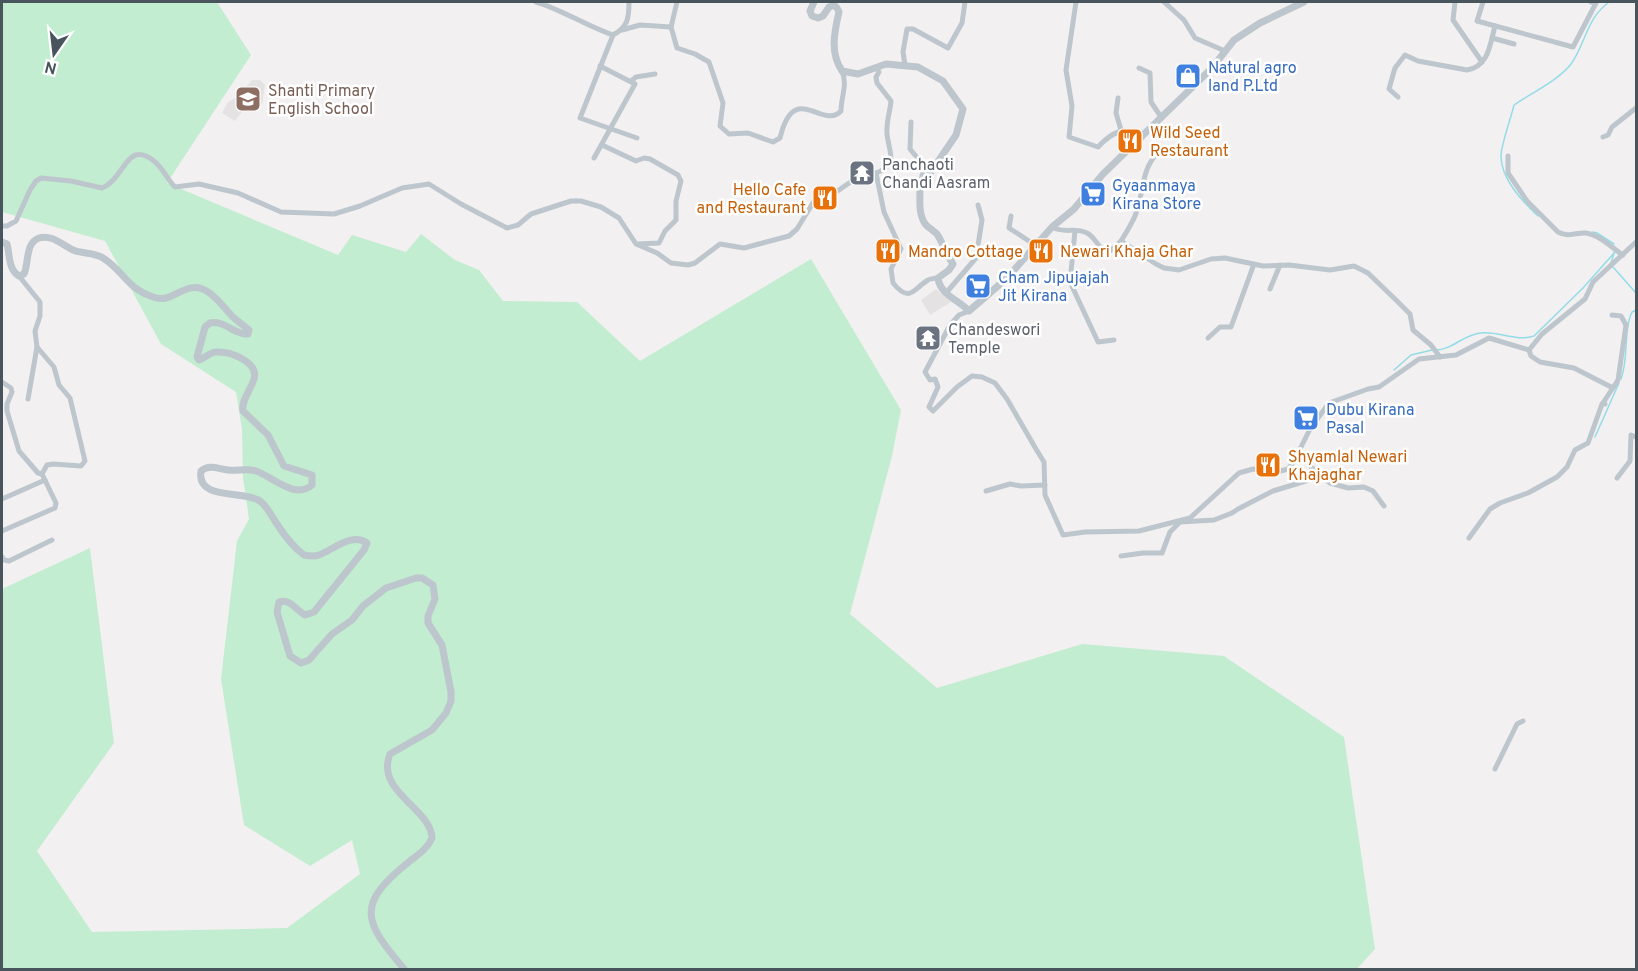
<svg xmlns="http://www.w3.org/2000/svg" width="1638" height="971" viewBox="0 0 1638 971" font-family="Overpass,sans-serif">
  <rect width="100%" height="100%" fill="#f3f0f1"/>
  <g fill="#e4e2e2">
    <polygon points="252,80 260,80 265,85 262,104 247,105 235,121 222,113 228,102 238,96"/>
    <polygon points="936,289 951,302 930,315 921,300"/>
  </g>
  <polygon fill="#c2edd0" points="2,2 217,2 251,55 167,183 338,255 352,235 406,252 421,234 455,260 479,270 503,301 577,302 640,361 811,259 901,410 892,456 850,614 937,688 1082,644 1224,656 1344,737 1375,949 1356,970 2,969 2,589 90,548 114,743 37,851 92,932 287,928 360,874 352,840 310,866 244,825 221,679 237,541 249,519 243,478 242,429 236,392 161,344 105,241 2,212"/>
  <g fill="none" stroke-linecap="round" stroke-linejoin="round">
    <g stroke="#92dce7" stroke-width="1.5">
      <path d="M1538,216C1522,201 1501,179 1501,156C1501,145 1511,118 1514,105C1530,94 1559,80 1571,64C1586,43 1586,19 1609,2"/>
      <polyline points="1593,232 1597,233 1614,244"/>
      <polyline points="1611,263 1614,253"/>
      <polyline points="1613,267 1636,293"/>
      <path d="M1436,350C1452,350 1464,334 1481,333C1500,331 1515,342 1534,336L1583,288L1615,252"/>
      <polyline points="1394,370 1411,355 1432,350"/>
      <path d="M1621,379C1629,358 1623,331 1632,312L1636,310"/>
      <polyline points="1595,437 1619,383"/>
    </g>
    <g stroke="#bdc6cc" stroke-width="5">
      <path d="M536,2C563,10 586,26 613,35"/>
      <path d="M629,2C629,18 628,27 613,35L580,118L637,138"/>
      <path d="M677,2L671,27L677,48L695,54L709,62L723,103L720,126L729,134L748,133L773,142L780,138C794,79 823,131 841,111C841,96 848,85 842,71"/>
      <path d="M1076,2L1066,70L1072,106L1069,137L1098,147C1111,133 1125,124 1142,138"/>
      <polyline points="1164,2 1184,20 1195,38 1225,51"/>
      <polyline points="1455,2 1453,20 1482,62"/>
      <polyline points="1483,2 1477,21 1573,47 1596,3 1591,2"/>
      <polyline points="622,30 640,25 671,27"/>
      <polyline points="1492,38 1514,44"/>
      <polyline points="905,65 903,52 907,29 913,29 948,48 962,23 965,2"/>
      <path d="M876,67L879,72L876,77L877,83L891,101C890,112 886,122 887,134C889,153 899,164 876,173"/>
      <polyline points="1139,68 1150,73 1151,102 1161,117"/>
      <polyline points="631,81 636,77 655,74"/>
      <path d="M1398,97L1389,89L1395,68L1405,55L1418,61L1467,70C1489,66 1490,44 1495,26"/>
      <polyline points="1118,98 1116,113 1121,130"/>
      <polyline points="911,122 910,149 924,166 920,186"/>
      <polyline points="1603,137 1608,135 1612,127 1636,108"/>
      <polyline points="602,145 636,161 644,158 650,159 678,175 681,181 676,201 676,220 665,231 659,243 638,244"/>
      <path d="M1508,156V173L1527,201L1558,232C1569,238 1576,232 1586,233C1600,235 1612,248 1623,255"/>
      <polyline points="594,158 635,84 600,66"/>
      <polyline points="1011,216 1009,228 1035,245"/>
      <path d="M2,226H7L16,221L30,190L36,181L41,178L71,181L102,188C125,179 126,139 154,161C163,168 167,179 175,187L199,184L238,193L281,212L334,214L360,206L402,188L429,184L461,204L507,228L518,225L531,214L571,201H581L601,207L619,218L636,244L657,253L671,263L688,265L695,263L720,244L744,248L789,236L797,229L816,198L836,192L868,170L876,173L884,212L901,249L891,269L893,283C910,304 914,288 928,280C929,279 936,278 938,278"/>
      <path d="M1052,227C1063,234 1075,227 1087,233C1097,238 1097,250 1110,251L1121,241L1156,264L1164,268L1179,270L1211,259L1225,258L1263,266L1289,265L1330,270L1354,266L1368,273L1397,301L1410,314L1413,330L1431,345L1440,357"/>
      <polyline points="1075,231 1070,282 1098,342 1114,340"/>
      <path d="M1121,241C1126,233 1131,225 1135,216C1145,192 1139,171 1160,150"/>
      <polyline points="1270,289 1280,265"/>
      <polyline points="946,293 976,258 982,220 978,205"/>
      <polyline points="969,311 959,315 950,325 925,372 930,380 935,379 938,387 929,407 933,411 957,387 972,376 982,377 995,383 1007,399 1036,449 1044,462 1045,495 1063,535 1085,532 1139,531 1190,518 1239,473 1253,469 1277,472 1288,469 1294,461 1310,429 1329,403 1368,389 1379,387 1419,359 1456,355 1489,338 1529,350 1542,334 1585,299 1593,282 1636,242"/>
      <polyline points="1208,338 1220,327 1231,327 1254,264"/>
      <polyline points="1529,350 1531,356 1540,362 1574,368 1613,388"/>
      <polyline points="2,382 11,388 12,392 7,404 7,411 19,451 38,473 42,474 47,465 53,464 81,466 85,461 70,398 59,385 54,367 37,347 35,331 40,316 40,302 19,276"/>
      <polyline points="28,399 37,347"/>
      <polyline points="1603,403 1618,380 1626,325 1621,316 1612,315"/>
      <polyline points="1299,451 1312,468"/>
      <polyline points="1617,478 1630,461 1631,435 1636,437"/>
      <polyline points="986,491 1010,484 1021,486 1045,485"/>
      <polyline points="2,499 45,480"/>
      <polyline points="2,531 55,508 56,503 42,474"/>
      <polyline points="1469,538 1490,509 1500,503 1528,493 1557,477 1567,467 1575,450 1588,443 1602,404 1605,404"/>
      <polyline points="1121,556 1143,553 1162,553 1170,532 1180,522 1214,520 1232,513 1238,509 1273,491 1306,481 1312,468 1330,483 1348,488 1364,487 1373,491 1384,506"/>
      <polyline points="2,557 4,560 9,561 52,540"/>
      <polyline points="1495,769 1517,724 1523,721"/>
    </g>
    <g stroke="#bdc6cc" stroke-width="7">
      <path d="M814,2L810,11L812,16L818,18L823,16L829,7L834,5L837,8L839,12C834,33 830,53 842,71L858,74L886,64L918,67L943,81L963,109L956,135L920,188C920,200 918,215 926,225C929,228 934,231 937,234C943,243 946,254 953,264L949,270L938,278C940,295 959,300 969,311L1006,279L1052,227L1074,209L1103,174L1212,68L1234,40L1260,23L1304,2"/>
      <path d="M2,242L7,244C10,255 8,269 19,276L24,274C29,263 25,243 39,238C52,234 62,245 73,250C82,254 94,252 103,258C124,271 126,288 153,297C168,302 174,293 187,289C208,281 222,307 234,318C239,322 244,326 249,330L248,334C234,335 225,320 210,323L205,327L197,357L199,360C205,358 210,352 216,352C230,351 259,362 254,379C251,390 241,400 243,411L268,435L284,466L312,475V485C295,500 273,477 256,471C247,468 237,471 228,470C218,469 210,464 201,471C196,501 244,490 260,501C267,506 272,517 277,524C284,535 293,547 304,555C309,556 314,557 319,555C333,550 352,532 367,543L364,550L314,612L305,615C296,610 290,598 279,602L277,612L290,656L301,663L309,660L332,634L352,620L363,606L386,588L416,578H422L433,585L435,599L428,616V623L442,645L451,692V701L446,713L432,730L390,754C375,792 431,808 432,838C428,848 419,854 410,861C356,904 362,920 405,970"/>
    </g>
  </g>
  <defs>
    <g id="shop-square" transform="scale(1.35)"><rect x="-9" y="-9" width="18" height="18" rx="4" fill="#3f7fe0" stroke="#fff"/><path d="M-5-2.5h2.3a2.7 3.5 0 0 1 5.4 0H5L5.5 6h-11ZM-1.5-2.5h3a1.5 2.3 0 0 0-3 0Z" fill="#fff"/></g>
    <g id="school-square" transform="scale(1.35)"><rect x="-9" y="-9" width="18" height="18" rx="4" fill="#8d6e63" stroke="#fff"/><path d="M0-5L7-2L0 1L-7-2ZM-4 1L0 2.5L4 1V4Q0 6-4 4Z" fill="#fff"/></g>
    <g id="restaurant-square" transform="scale(1.35)"><rect x="-9" y="-9" width="18" height="18" rx="4" fill="#e8710a" stroke="#fff"/><path d="M-5-6h1v4h1v-4h1v4h1v-4h1v5L-1.5 .5V6h-2V.5L-5-1ZM5-6V6H3V1.5H1.5Q1.5-4 5-6Z" fill="#fff"/></g>
    <g id="temple-square" transform="scale(1.35)"><rect x="-9" y="-9" width="18" height="18" rx="4" fill="#6b7280" stroke="#fff"/><path d="M0-6L5-2H3V0L6.5 2.5H4V6H1.5V3h-3V6H-4V2.5H-6.5L-3 0V-2H-5Z" fill="#fff"/></g>
    <g id="supermarket-square" transform="scale(1.35)"><rect x="-9" y="-9" width="18" height="18" rx="4" fill="#3f7fe0" stroke="#fff"/><path d="M-6-5.5h2.5l.6 2H6L4.5 2H-2.5L-4.4-4H-6ZM-1.5 3.2a1.3 1.3 0 1 0 .1 0ZM3 3.2a1.3 1.3 0 1 0 .1 0Z" fill="#fff"/></g>
  </defs>
  <g fill-rule="evenodd">
    <use href="#shop-square" x="1188" y="76"/>
    <use href="#school-square" x="248" y="99"/>
    <use href="#restaurant-square" x="1130" y="141"/>
    <use href="#temple-square" x="862" y="173"/>
    <use href="#supermarket-square" x="1093" y="194"/>
    <use href="#restaurant-square" x="825" y="198"/>
    <use href="#restaurant-square" x="888" y="251"/>
    <use href="#restaurant-square" x="1041" y="251"/>
    <use href="#supermarket-square" x="978" y="286"/>
    <use href="#temple-square" x="928" y="338"/>
    <use href="#supermarket-square" x="1306" y="418"/>
    <use href="#restaurant-square" x="1268" y="465"/>
  </g>
  <g text-anchor="middle" stroke-width="5" stroke-linejoin="round" paint-order="stroke">
    <g font-size="16" fill="#366cbe" stroke="#fff" text-anchor="start">
      <text x="1208" y="73">Natural agro<tspan x="1208" dy="18">land P.Ltd</tspan></text>
      <text x="1112" y="191">Gyaanmaya<tspan x="1112" dy="18">Kirana Store</tspan></text>
      <text x="998" y="283">Cham Jipujajah<tspan x="998" dy="18">Jit Kirana</tspan></text>
      <text x="1326" y="415">Dubu Kirana<tspan x="1326" dy="18">Pasal</tspan></text>
    </g>
    <g font-size="16" fill="#785e54" stroke="#fff" text-anchor="start">
      <text x="268" y="96">Shanti Primary<tspan x="268" dy="18">English School</tspan></text>
    </g>
    <g font-size="16" fill="#c56008" stroke="#fff" text-anchor="start">
      <text x="1150" y="138">Wild Seed<tspan x="1150" dy="18">Restaurant</tspan></text>
      <text x="806" y="195" text-anchor="end">Hello Cafe<tspan x="806" dy="18">and Restaurant</tspan></text>
      <text x="908" y="257">Mandro Cottage</text>
      <text x="1060" y="257">Newari Khaja Ghar</text>
      <text x="1288" y="462">Shyamlal Newari<tspan x="1288" dy="18">Khajaghar</tspan></text>
    </g>
    <g font-size="16" fill="#5b616d" stroke="#fff" text-anchor="start">
      <text x="882" y="170">Panchaoti<tspan x="882" dy="18">Chandi Aasram</tspan></text>
      <text x="948" y="335">Chandeswori<tspan x="948" dy="18">Temple</tspan></text>
    </g>
  </g>
  <rect width="1638" height="971" fill="none" stroke="#49555d" stroke-width="6"/>
  <g transform="translate(54 54) rotate(194)" stroke="#ffffff" stroke-width="4.5" paint-order="stroke">
  <path d="M0-4.5L10 22L0 15L-10 22Z" fill="#49555d"/>
  <text y="-9" font-size="16" font-weight="bold" text-anchor="middle" fill="#49555d">N</text>
  </g>
</svg>
